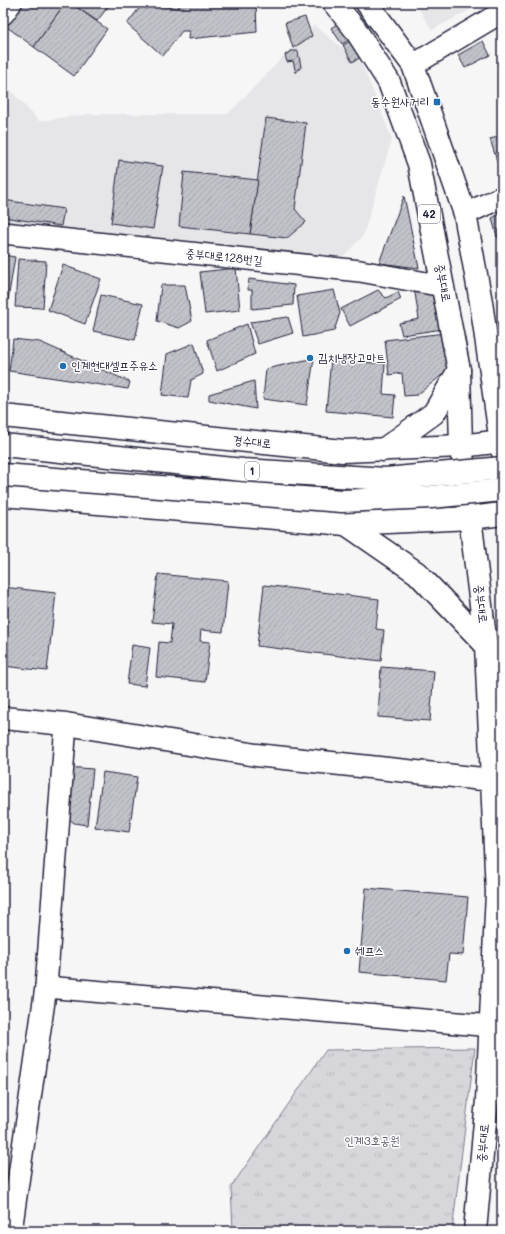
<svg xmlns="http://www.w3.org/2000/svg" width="505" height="1234" viewBox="0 0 505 1234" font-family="Mali,'Poor Story',sans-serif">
  <defs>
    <pattern id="park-tufts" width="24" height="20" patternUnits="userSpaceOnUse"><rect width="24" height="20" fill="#d7d7db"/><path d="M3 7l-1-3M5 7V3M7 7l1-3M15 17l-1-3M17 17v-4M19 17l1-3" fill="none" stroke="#b8b8bd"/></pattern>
    <pattern id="building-hatch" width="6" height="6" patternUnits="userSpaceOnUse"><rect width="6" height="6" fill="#c2c2c9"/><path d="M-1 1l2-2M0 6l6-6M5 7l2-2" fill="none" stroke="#a6a6ae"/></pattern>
  </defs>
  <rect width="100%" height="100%" fill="#f6f6f7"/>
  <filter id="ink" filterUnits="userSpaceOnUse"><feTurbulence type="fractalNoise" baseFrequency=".025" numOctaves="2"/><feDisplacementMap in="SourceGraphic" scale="8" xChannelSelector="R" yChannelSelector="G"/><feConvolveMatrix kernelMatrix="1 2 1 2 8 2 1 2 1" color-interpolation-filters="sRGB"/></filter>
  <g filter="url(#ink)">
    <g fill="#e6e6e9">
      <polygon points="415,3 483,3 432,30"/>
      <polygon points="314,25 362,64 392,139 363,236 341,259 3,224 3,82 39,121 88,114 228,114"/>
    </g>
    <polygon fill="url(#park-tufts)" stroke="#7c7c8b" points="475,1048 452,1231 233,1231 231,1187 326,1050"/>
    <g fill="url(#building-hatch)" stroke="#22223b">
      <polygon points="14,3 65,3 34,47 3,24"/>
      <polygon points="65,3 71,3 107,29 74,76 34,47"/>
      <polygon points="71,3 111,3 97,21"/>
      <polygon points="143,3 179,8 178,3 256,3 257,32 188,39 189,31 182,31 163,56 127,24"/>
      <polygon points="305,17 312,36 293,48 285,23"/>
      <polygon points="340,22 350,39 342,44 331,28"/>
      <polygon points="352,40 362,57 352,62 343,45"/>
      <polygon points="483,41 490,55 465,68 458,55"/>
      <polygon points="291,51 298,51 301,67 296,73 293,61 287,62 285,55"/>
      <polygon points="266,118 306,123 295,209 306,222 287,238 250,234"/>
      <polygon points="502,136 502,177 490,139"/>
      <polygon points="119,160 163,166 153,229 111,223"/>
      <polygon points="184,172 258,180 250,234 179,226"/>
      <polygon points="404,196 419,268 379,263"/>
      <polygon points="3,200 64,209 61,226 3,217"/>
      <polygon points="502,213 502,237 497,237 492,218"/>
      <polygon points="3,255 15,257 7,306 3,306"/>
      <polygon points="18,259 46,261 43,308 15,307"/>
      <polygon points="63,265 101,279 85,324 48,310"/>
      <polygon points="236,268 240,310 205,314 200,272"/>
      <polygon points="249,279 294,285 293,305 252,309 252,290 248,290"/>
      <polygon points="161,285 185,285 192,321 179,328 157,321"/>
      <polygon points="414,287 438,293 443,329 402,335 399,323 419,319"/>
      <polygon points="334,290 340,313 334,331 303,337 297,296"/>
      <polygon points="378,290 386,298 398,292 401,299 350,326 341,309"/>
      <polygon points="101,295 143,304 135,340 93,331"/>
      <polygon points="288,317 293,333 258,344 250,322"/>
      <polygon points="247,324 255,354 217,371 207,340"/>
      <polygon points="445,333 447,371 417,395 404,396 402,373 389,375 385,340"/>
      <polygon points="13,339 40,342 130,382 128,389 9,371"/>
      <polygon points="194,343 203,374 191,380 188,398 162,395 167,354"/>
      <polygon points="314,358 307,405 263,399 266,369"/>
      <polygon points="331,359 385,364 383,394 395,395 393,417 326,411"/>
      <polygon points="254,381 256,409 209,400 209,394"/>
      <polygon points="158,574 228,581 223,632 201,630 200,641 210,642 205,682 156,677 159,642 170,643 172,624 152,622"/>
      <polygon points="264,585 379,599 376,629 384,630 381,661 257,646"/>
      <polygon points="3,587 56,593 47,671 3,666"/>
      <polygon points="132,645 150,648 145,686 127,684"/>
      <polygon points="381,667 434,671 430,721 378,717"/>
      <polygon points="67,767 93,769 87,825 74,823 64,814"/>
      <polygon points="103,772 137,777 129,832 95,827"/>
      <polygon points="366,888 468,897 463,955 449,954 446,980 359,972"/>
    </g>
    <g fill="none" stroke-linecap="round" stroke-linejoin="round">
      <g stroke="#22223b" stroke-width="24">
        <g id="minor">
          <polyline points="3,14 11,3"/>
          <polyline points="413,65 502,12"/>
          <polyline points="465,214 502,197"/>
          <polyline points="3,233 360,271 443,286"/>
          <polyline points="46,987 492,1026"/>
          <polyline points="11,1231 46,987 66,724"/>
        </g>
      </g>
      <g stroke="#22223b" stroke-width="25">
        <polyline id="tertiary" points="3,718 66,724 256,755 492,780"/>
      </g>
      <g stroke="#22223b" stroke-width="25">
        <g id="primary">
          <polyline points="334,3 355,29 389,82 419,164 459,370 461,446 486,645 497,893 487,1100 475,1231"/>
          <polyline points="367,3 413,65 465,214 481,302 502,450"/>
          <polyline points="3,416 343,451 461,446 502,441"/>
          <polyline points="383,450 434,413 459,370"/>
          <polyline points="3,495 346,524 471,518 502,514"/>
          <polyline points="346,524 417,573 486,645"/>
        </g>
      </g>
      <use href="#minor" stroke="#fff" stroke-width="21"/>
      <use href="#tertiary" stroke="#fff" stroke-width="22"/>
      <use href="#primary" stroke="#fff" stroke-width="22"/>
      <g stroke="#22223b" stroke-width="25" stroke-linecap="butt">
        <g id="primary-bridge">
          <polyline points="3,445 243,470 386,479 502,468"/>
          <polyline points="3,475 342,501 431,497 502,490"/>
        </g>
      </g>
      <use href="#primary-bridge" stroke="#fff" stroke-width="22"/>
    </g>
  </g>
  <g fill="#1f6fb2" stroke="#fff" stroke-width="1.5">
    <rect x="433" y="98" width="8" height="8" rx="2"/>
    <circle cx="310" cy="358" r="4"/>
    <circle cx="63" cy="366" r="4"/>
    <circle cx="347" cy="951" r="4"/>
  </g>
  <g text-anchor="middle" stroke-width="3" stroke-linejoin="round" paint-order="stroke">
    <g fill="#fff" stroke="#646476" stroke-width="1">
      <rect x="418" y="205" width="22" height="18" rx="3"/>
      <rect x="245" y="462" width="14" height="18" rx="3"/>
    </g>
    <g font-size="11" font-weight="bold" fill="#22223b">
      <text x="429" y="218">42</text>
      <text x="252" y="475">1</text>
    </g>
    <g font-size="12" fill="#22223b" stroke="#fff" text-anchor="start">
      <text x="429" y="106" text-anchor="end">동수원사거리</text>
      <text x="318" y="362">김치냉장고마트</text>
      <text x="71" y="370">인계현대셀프주유소</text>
      <text x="355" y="955">쉐프스</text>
    </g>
    <g font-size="12" fill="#22223b" stroke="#fff">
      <text transform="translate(224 257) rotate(6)" y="4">중부대로128번길</text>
      <text transform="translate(443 283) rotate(79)" y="4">중부대로</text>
      <text transform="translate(252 442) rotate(6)" y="4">경수대로</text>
      <text transform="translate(481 604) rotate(83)" y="4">중부대로</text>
      <text transform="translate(483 1143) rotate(-85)" y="4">중부대로</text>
    </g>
    <g font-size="12" fill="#58586b" stroke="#fff">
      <text x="372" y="1145">인계3호공원</text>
    </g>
  </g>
  <rect width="505" height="1234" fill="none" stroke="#fff" stroke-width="16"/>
  <rect x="8" y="8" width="489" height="1218" fill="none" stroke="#22223b" stroke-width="1.5" filter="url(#ink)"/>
</svg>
